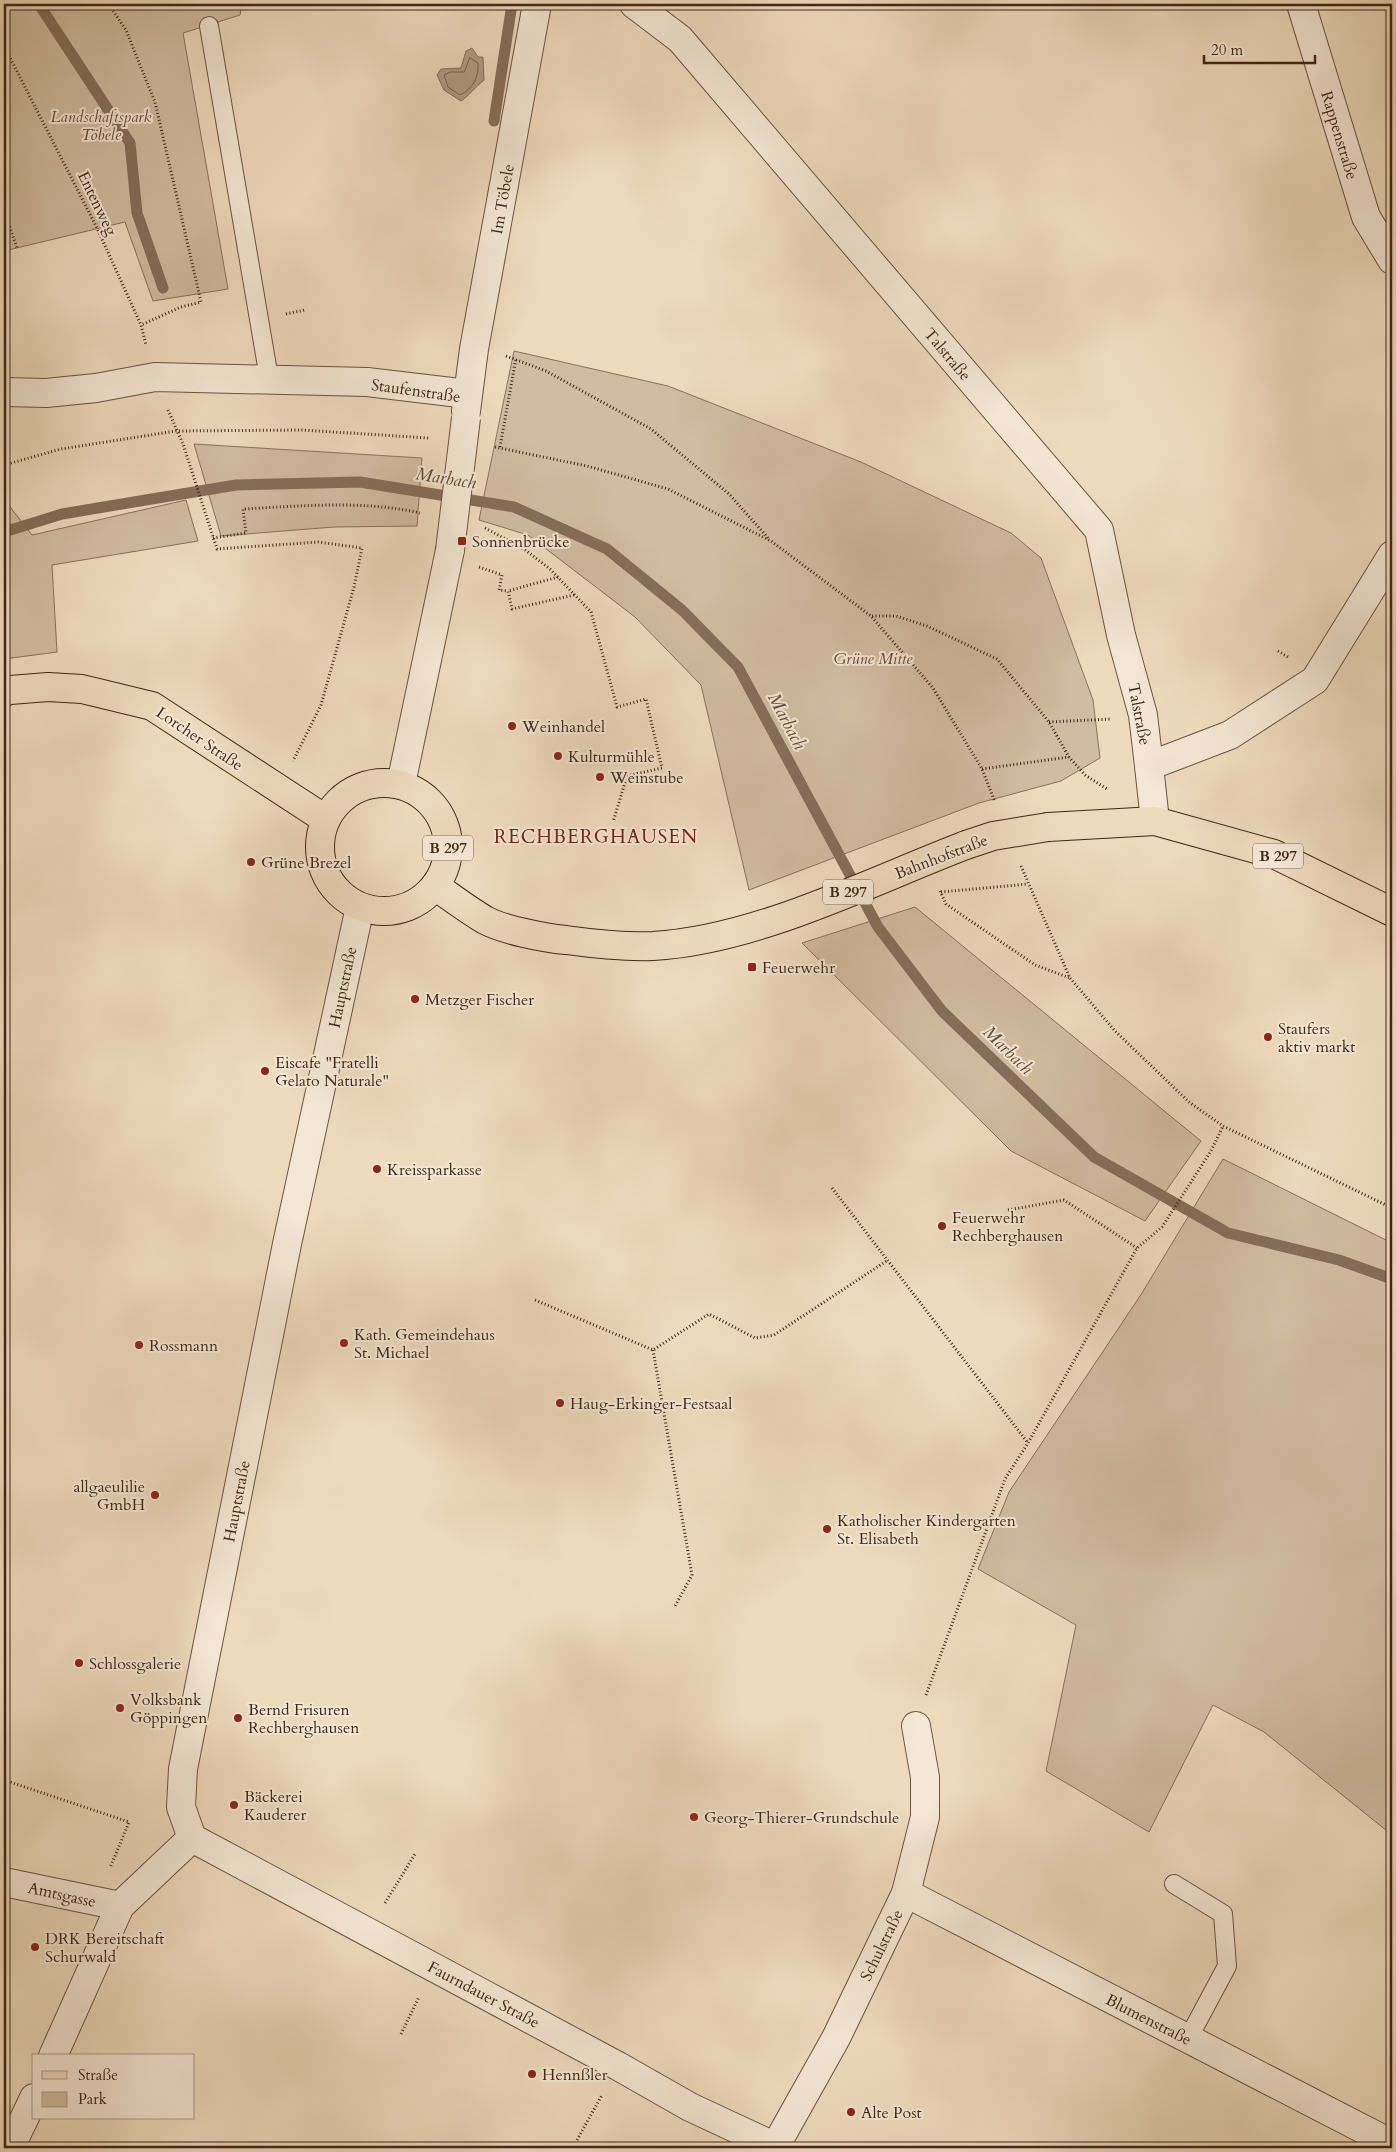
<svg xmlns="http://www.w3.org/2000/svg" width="1396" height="2152" viewBox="0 0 1396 2152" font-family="Cardo,serif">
  <rect width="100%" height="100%" fill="#eedabd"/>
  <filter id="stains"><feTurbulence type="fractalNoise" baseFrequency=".004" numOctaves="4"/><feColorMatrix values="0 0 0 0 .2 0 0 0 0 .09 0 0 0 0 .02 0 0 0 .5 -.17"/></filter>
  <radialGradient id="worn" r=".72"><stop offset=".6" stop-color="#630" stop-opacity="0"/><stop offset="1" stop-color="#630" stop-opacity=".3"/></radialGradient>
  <g fill="#d1bca1" stroke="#89725c">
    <polygon points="4,4 242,4 240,15 183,33 228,289 153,301 125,222 4,251"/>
    <polygon points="514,351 668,386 861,462 1011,533 1041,558 1093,700 1100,758 1061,781 979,803 749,890 701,685 635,617 528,535 479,520"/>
    <polygon points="194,444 422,458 417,526 334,527 221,536"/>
    <polygon points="4,499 32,535 186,500 198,541 52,565 57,652 4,659"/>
    <polygon points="915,907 1201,1141 1145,1221 1011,1151 802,943"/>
    <polygon points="1223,1159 1392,1243 1392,1835 1264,1732 1213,1705 1149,1832 1046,1771 1076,1625 978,1569 1009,1492 1142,1293"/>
  </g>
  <path fill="#b39d85" stroke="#856e59" d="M472,48L478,57H483L484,80C475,87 470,95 461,101L444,90L437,75L441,69L461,68L466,51Z"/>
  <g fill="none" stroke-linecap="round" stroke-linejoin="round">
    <path stroke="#7a624e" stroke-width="1" d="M470,58L478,63C479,77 473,89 460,95L448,87L444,75L450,72H464Z"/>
    <g stroke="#856e59" stroke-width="11">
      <polyline points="41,4 42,9 130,143 137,213 163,288"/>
      <polyline points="494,121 512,4"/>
      <polyline points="4,532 62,514 236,485 360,482 514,507 607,549 682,610 738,667 878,927 942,1011 1094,1157 1228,1233 1339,1260 1392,1279"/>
    </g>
    <g stroke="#6c5440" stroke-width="20">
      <g id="service">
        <polyline points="209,26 269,378"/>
        <polyline points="1174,1884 1223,1914 1227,1966 1188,2039"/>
      </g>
    </g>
    <g stroke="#6c5440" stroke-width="30">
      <g id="minor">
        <polyline points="634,4 680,39 1099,530 1121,635 1143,715 1149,766"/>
        <polyline points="1301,4 1366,217 1392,260"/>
        <polyline points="4,392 46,393 96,388 155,377 367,382 468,394"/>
        <polyline points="466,411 474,349 537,4"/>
        <polyline points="401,784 450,550"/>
        <polyline points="1155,821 1149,766 1230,735 1315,680 1392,555"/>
        <polyline points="4,1882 120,1906"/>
        <polyline points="906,1893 1392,2144"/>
        <polyline points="53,2056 120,1906 192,1838"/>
        <polyline points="775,2147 836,2038 906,1893 925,1817 925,1777 916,1726"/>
        <polyline points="10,2148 34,2098"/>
      </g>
    </g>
    <g stroke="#6c5440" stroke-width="30">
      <polyline id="tertiary" points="360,907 287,1244 183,1769 181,1807 192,1838 618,2066 690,2107 778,2148"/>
    </g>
    <g stroke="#412717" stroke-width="30">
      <g id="primary">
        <polyline points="4,692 10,690 48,687 82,689 152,706 325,819"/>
        <circle cx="384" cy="847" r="64"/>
        <polyline points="1048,827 1155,821 1274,854 1392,912"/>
        <path d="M435,886C451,897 468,910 485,920C503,930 545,938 566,940C595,944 623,947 653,946C757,940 869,882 966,845"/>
      </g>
    </g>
    <g stroke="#412717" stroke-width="3" stroke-dasharray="1 2.5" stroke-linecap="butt">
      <polyline points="103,4 111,8 130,4"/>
      <polyline points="111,8 126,30 155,102 201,302 181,307 141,325"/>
      <polyline points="4,46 97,228 141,325 146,345"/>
      <polyline points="4,210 17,248"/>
      <polyline points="286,314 305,310"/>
      <polyline points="506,356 546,371 651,429 729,494 769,539"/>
      <polyline points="168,410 183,444 217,549 318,542 362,548 354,587 321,705 293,761"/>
      <polyline points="495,447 587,466 668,489 771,541 871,616 933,688 982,769 995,802"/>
      <polyline points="500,447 516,358"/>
      <polyline points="4,465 61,449 176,431 302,430 429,438"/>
      <polyline points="485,528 524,549 550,569 591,612 617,707 646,699 662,768 627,776 613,822"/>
      <path d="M213,538L246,533L243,509C301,506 363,500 420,513"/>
      <polyline points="479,567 502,575 499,590 508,591"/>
      <polyline points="558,577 508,591 512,609 574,595"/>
      <polyline points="872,616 896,616 927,626 997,659 1049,722 1069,757 1085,775 1107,789"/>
      <polyline points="1278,651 1288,657"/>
      <polyline points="1049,722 1111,719"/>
      <polyline points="982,769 1069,757"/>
      <polyline points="1021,866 1070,978 1115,1031 1189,1102 1223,1126 1392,1208"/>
      <polyline points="940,891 946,904 1035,965 1070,978"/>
      <polyline points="941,892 1028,884"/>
      <polyline points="832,1188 1028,1443"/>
      <polyline points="1008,1210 1064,1200 1137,1248"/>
      <polyline points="535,1300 653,1350 709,1314 755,1338 774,1335 888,1260"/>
      <polyline points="653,1350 692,1575 674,1608"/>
      <polyline points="926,1695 1005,1479 1028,1443 1137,1248 1162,1227 1211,1151 1223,1126"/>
      <polyline points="4,1780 129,1822 110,1868"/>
      <polyline points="385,1903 415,1854"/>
      <polyline points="401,2034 419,1997"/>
      <polyline points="577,2140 602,2095"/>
    </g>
    <use href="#service" stroke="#f4e7d4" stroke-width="18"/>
    <use href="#minor" stroke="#f4e7d4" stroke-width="28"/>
    <use href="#tertiary" stroke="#f4e7d4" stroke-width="28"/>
    <use href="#primary" stroke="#eedabd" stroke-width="28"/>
    <g stroke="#6c5440" stroke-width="30" stroke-linecap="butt">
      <polyline id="minor-bridge" points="450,550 466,418"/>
    </g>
    <g stroke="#412717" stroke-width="30" stroke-linecap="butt">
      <polyline id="primary-bridge" points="966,845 993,836 1048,827"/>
    </g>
    <use href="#minor-bridge" stroke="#f4e7d4" stroke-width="28"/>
    <use href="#primary-bridge" stroke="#eedabd" stroke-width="28"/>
  </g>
  <g fill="#8f2418" stroke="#f4e7d4" stroke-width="2">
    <rect x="457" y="536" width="10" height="10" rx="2.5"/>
    <circle cx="512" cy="726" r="5"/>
    <circle cx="558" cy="756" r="5"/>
    <circle cx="600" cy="777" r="5"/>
    <circle cx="251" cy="862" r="5"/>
    <rect x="747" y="962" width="10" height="10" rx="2.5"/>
    <circle cx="415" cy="999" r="5"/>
    <circle cx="1268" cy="1037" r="5"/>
    <circle cx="265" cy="1071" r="5"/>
    <circle cx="377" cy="1169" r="5"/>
    <circle cx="942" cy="1226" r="5"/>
    <circle cx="344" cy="1343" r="5"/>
    <circle cx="139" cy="1345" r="5"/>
    <circle cx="560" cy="1403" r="5"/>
    <circle cx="155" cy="1495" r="5"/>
    <circle cx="827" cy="1529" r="5"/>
    <circle cx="79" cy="1663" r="5"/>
    <circle cx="120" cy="1708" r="5"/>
    <circle cx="238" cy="1718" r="5"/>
    <circle cx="234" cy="1805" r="5"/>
    <circle cx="694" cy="1817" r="5"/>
    <circle cx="35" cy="1947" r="5"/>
    <circle cx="532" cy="2074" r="5"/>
    <circle cx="851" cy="2112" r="5"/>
  </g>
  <g text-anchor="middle" stroke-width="4" stroke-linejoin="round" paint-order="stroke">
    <g fill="#f4e7d4" stroke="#776150" stroke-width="1">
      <rect x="423" y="835.5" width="50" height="25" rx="4"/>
      <rect x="1253" y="843.5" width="50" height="25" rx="4"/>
      <rect x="823" y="879.5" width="50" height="25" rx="4"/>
    </g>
    <g font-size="15" font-weight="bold" fill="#412717">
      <text x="448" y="853">B 297</text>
      <text x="1278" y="861">B 297</text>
      <text x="848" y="897">B 297</text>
    </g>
    <g font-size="16" font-style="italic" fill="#654c3a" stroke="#f4e7d4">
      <text x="101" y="122">Landschaftspark<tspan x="101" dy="18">Töbele</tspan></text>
      <text x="873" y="664">Grüne Mitte</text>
    </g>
    <g font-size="16" fill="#412717" stroke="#f4e7d4">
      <text transform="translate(1340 135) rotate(73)" y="6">Rappenstraße</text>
      <text transform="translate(502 199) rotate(-80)" y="6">Im Töbele</text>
      <text transform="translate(98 203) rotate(64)" y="6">Entenweg</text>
      <text transform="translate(948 354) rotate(50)" y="6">Talstraße</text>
      <text transform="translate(416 390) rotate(8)" y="6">Staufenstraße</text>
      <text transform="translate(1140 714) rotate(79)" y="6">Talstraße</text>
      <text transform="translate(200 738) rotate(34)" y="6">Lorcher Straße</text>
      <text transform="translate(941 856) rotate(-21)" y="6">Bahnhofstraße</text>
      <text transform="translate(342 987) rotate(-78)" y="6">Hauptstraße</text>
      <text transform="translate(236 1501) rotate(-79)" y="6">Hauptstraße</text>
      <text transform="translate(62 1894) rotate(12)" y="6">Amtsgasse</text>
      <text transform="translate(881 1945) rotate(-64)" y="6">Schulstraße</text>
      <text transform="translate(484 1994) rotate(28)" y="6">Faurndauer Straße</text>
      <text transform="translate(1149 2019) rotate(27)" y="6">Blumenstraße</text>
    </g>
    <g font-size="16" fill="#412717" stroke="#f4e7d4" text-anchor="start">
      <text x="472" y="547">Sonnenbrücke</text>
      <text x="522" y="732">Weinhandel</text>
      <text x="568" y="762">Kulturmühle</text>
      <text x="610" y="783">Weinstube</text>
      <text x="261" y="868">Grüne Brezel</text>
      <text x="762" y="973">Feuerwehr</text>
      <text x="425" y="1005">Metzger Fischer</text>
      <text x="1278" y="1034">Staufers<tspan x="1278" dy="18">aktiv markt</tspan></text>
      <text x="275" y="1068">Eiscafe "Fratelli<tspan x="275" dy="18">Gelato Naturale"</tspan></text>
      <text x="387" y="1175">Kreissparkasse</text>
      <text x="952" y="1223">Feuerwehr<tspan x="952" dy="18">Rechberghausen</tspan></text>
      <text x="354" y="1340">Kath. Gemeindehaus<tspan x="354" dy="18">St. Michael</tspan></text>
      <text x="149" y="1351">Rossmann</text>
      <text x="570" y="1409">Haug-Erkinger-Festsaal</text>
      <text x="145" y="1492" text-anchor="end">allgaeulilie<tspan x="145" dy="18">GmbH</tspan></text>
      <text x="837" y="1526">Katholischer Kindergarten<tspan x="837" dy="18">St. Elisabeth</tspan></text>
      <text x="89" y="1669">Schlossgalerie</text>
      <text x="130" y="1705">Volksbank<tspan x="130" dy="18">Göppingen</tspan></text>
      <text x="248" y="1715">Bernd Frisuren<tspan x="248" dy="18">Rechberghausen</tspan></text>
      <text x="244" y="1802">Bäckerei<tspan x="244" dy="18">Kauderer</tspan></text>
      <text x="704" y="1823">Georg-Thierer-Grundschule</text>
      <text x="45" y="1944">DRK Bereitschaft<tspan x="45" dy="18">Schurwald</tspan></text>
      <text x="542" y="2080">Hennßler</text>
      <text x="861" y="2118">Alte Post</text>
    </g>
    <g font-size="18" font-style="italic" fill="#634a38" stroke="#f4e7d4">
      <text transform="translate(446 478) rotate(9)" y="6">Marbach</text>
      <text transform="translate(787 721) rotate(62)" y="6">Marbach</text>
      <text transform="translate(1008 1050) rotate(44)" y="6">Marbach</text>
    </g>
    <g font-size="19" letter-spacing="1" fill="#7a1f14" stroke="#f4e7d4">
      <text x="596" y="843">RECHBERGHAUSEN</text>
    </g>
  </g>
  <rect width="1396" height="2152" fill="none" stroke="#eedabd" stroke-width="20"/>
  <rect x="5" y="5" width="1386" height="2142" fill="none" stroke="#412717" stroke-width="2.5"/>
  <rect x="10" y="10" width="1376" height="2132" fill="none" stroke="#412717"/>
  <rect x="32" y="2054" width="162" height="65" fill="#f4e7d4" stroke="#ac9a88"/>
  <rect x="42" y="2071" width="25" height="8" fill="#eedabd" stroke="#ac9a88"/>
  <text x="78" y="2080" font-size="15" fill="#412717">Straße</text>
  <rect x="42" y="2092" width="25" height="15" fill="#d1bca1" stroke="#ac9a88"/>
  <text x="78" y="2104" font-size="15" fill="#412717">Park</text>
  <path d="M1204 55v8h111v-8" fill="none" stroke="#412717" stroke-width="2.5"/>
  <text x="1211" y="55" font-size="15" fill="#412717" stroke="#f4e7d4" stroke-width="4" paint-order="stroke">20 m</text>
  <rect width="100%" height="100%" filter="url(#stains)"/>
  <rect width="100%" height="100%" fill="url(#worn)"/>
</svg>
